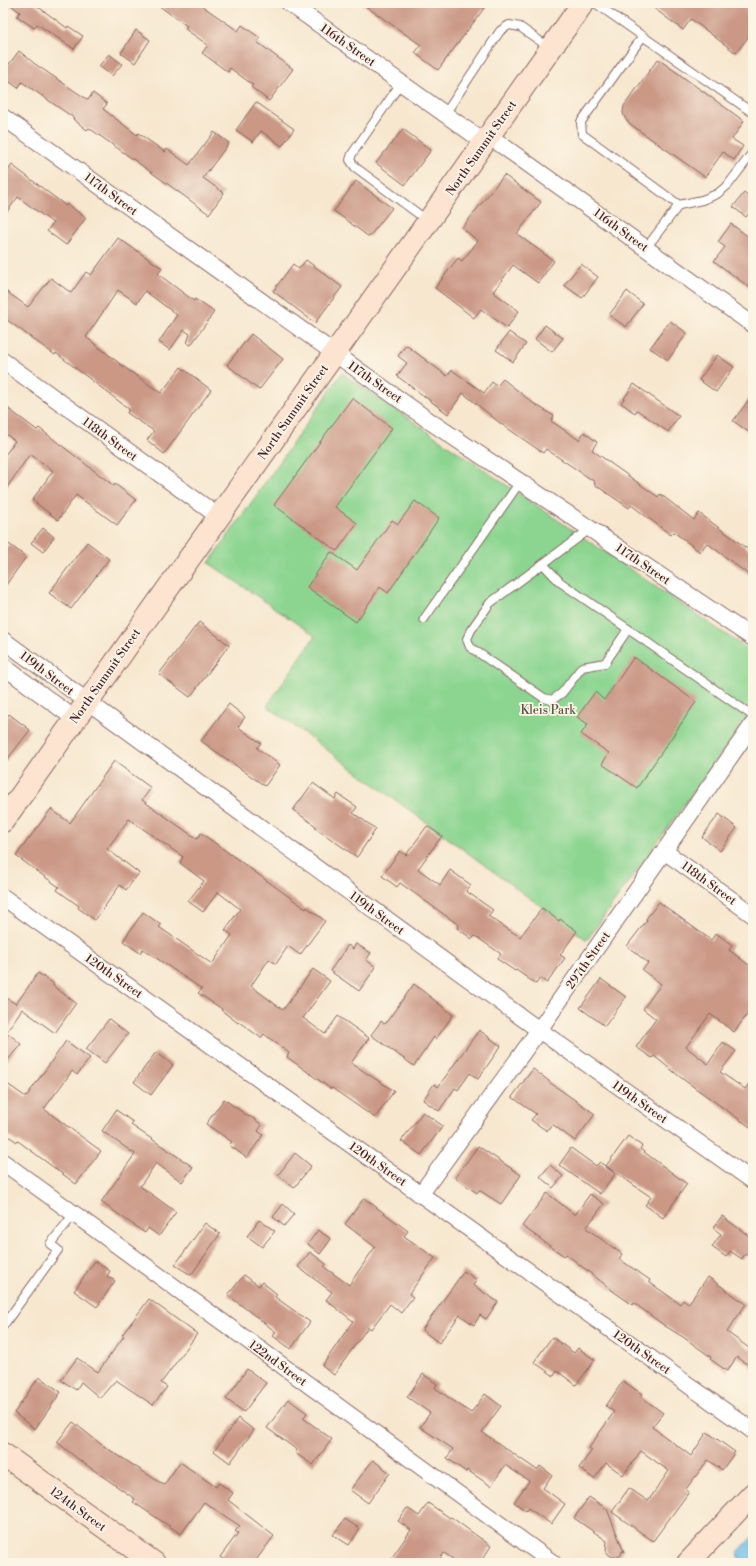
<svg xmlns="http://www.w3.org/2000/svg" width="756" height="1566" viewBox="0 0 756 1566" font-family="'Libre Bodoni',serif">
  <rect width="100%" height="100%" fill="#fcf5e5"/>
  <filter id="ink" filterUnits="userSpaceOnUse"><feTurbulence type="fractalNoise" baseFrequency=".025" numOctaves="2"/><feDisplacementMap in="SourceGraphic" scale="8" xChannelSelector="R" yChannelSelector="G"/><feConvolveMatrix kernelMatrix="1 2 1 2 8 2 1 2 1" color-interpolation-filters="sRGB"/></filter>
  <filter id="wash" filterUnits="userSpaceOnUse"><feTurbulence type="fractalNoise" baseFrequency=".012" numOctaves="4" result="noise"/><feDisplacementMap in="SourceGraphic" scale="16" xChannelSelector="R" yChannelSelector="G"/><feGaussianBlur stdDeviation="0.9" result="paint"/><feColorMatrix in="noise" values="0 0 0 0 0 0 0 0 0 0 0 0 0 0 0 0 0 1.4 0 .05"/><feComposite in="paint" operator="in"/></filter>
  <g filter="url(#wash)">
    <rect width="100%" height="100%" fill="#f7e7cf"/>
    <polygon fill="#8cd591" stroke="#6b7a5e" points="342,373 753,653 753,709 587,940 267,706 315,636 209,563"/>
    <polygon fill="#6bbde7" stroke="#5a6e89" points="753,1536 753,1563 740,1563 738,1552"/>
    <g id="blocks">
      <g fill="#cb9886">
        <polygon points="8,3 33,3 67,28 68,26 83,36 74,49 37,24 34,28 17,16 20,12"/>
        <polygon points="155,3 198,3 238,31 242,25 260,38 257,42 293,69 269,101 251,87 253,85 230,68 228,72 202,53 208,45 185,29 187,26"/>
        <polygon points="361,3 488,3 438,70 415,53 421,45"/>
        <polygon points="647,3 753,3 753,31 736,53 691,19 683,30"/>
        <polygon points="136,30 150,40 135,63 121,53"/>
        <polygon points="19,51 35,64 88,100 93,93 107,104 103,109 137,135 138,133 165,152 167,149 189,165 214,132 229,143 203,178 224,193 209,214 151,172 89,128 87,130 73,119 74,118 22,82 18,88 3,77 3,72"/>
        <polygon points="109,54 122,64 112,76 99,66"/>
        <polygon points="658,59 744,121 732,139 743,146 734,160 723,152 705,177 630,124 625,118 623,113 624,106"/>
        <polygon points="256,102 294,129 282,146 261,131 253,142 236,130"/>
        <polygon points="403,129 431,150 405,185 376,163"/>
        <polygon points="12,165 66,206 67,204 86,218 66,245 47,231 53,223 18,197 3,217 3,178"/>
        <polygon points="504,175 541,202 517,234 554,261 538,283 513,265 493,292 519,311 507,328 481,309 474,318 435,288 458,258 462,261 478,241 462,228"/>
        <polygon points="356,181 392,208 369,237 334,211"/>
        <polygon points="744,193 753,200 753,208 746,217 733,207"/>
        <polygon points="731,224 753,240 753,290 714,261 725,247 718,242"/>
        <polygon points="118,238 162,268 158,274 194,301 195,299 214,312 191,345 187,343 190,334 184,330 170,350 159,342 177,315 145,291 137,303 118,290 86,337 124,367 161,393 181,367 211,390 164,454 147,440 154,431 127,413 129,409 56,353 55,355 3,317 3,289 28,307 51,278 71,293 86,272 91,275"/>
        <polygon points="306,260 342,287 315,323 273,291 293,264 299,269"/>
        <polygon points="581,264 598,277 582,298 564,285"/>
        <polygon points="627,291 643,304 626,327 609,315"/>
        <polygon points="670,321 687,333 668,360 650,348"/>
        <polygon points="545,325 563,338 552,352 535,339"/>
        <polygon points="509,332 526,344 513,362 496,350"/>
        <polygon points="251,334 283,359 259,390 227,365"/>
        <polygon points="406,345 447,376 452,370 484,393 492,382 497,386 503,379 533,403 554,416 551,421 579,440 584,432 597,442 592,450 658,497 660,494 694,520 699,513 753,553 753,578 707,543 700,552 674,532 671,535 631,505 629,508 594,484 595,482 546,449 543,453 500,423 463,393 448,414 397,376 407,363 398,356"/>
        <polygon points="717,355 734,367 716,392 699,380"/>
        <polygon points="634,384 679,416 668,432 637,410 635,413 621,403"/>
        <polygon points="753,394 753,435 733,421"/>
        <polygon points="352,398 392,428 335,507 357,523 337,551 274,505"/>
        <polygon points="3,405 37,430 39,428 114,486 115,484 136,500 117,525 76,495 58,520 32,500 53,471 30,454 3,493 3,458 15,441 3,432"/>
        <polygon points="415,501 439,518 388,593 380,587 356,622 307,587 331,552 357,570 392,520 398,524"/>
        <polygon points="43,528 54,537 43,552 31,543"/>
        <polygon points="87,542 109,559 71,609 49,593"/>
        <polygon points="9,544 26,557 3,589 3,552"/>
        <polygon points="199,622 229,645 190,697 159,674"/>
        <polygon points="634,657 696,702 637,788 602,764 609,753 581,734 588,724 577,717 595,692 604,700"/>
        <polygon points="229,704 245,717 238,727 261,743 257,748 280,765 265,786 201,741"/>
        <polygon points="9,714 30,730 3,765 3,722"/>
        <polygon points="114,761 151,788 142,800 197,839 201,833 306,909 307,907 325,921 300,955 288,946 276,964 269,959 251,986 283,1010 313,969 330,981 303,1018 325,1034 338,1016 369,1038 351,1063 394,1091 375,1118 332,1088 331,1089 287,1057 289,1053 264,1034 261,1038 239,1022 238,1023 221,1010 222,1009 198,993 202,989 143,949 140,953 123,941 143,912 161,925 159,927 212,964 232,935 225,930 240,909 218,892 203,912 188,901 204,881 180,863 183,857 129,819 107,849 139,873 126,890 120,885 95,920 78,908 79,906 57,890 59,887 16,856 51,809 70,823"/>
        <polygon points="313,783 335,799 338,794 357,807 353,813 376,829 357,857 315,828 316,826 293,810"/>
        <polygon points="719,814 737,828 720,851 702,837"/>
        <polygon points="427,826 442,836 418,869 440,885 450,870 471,885 466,891 493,910 488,916 520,937 542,908 559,921 560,919 577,931 560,955 565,958 547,983 540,978 536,984 516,970 515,971 497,959 501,954 475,936 472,939 457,928 459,925 400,883 397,887 382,876 400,851 406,855"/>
        <polygon points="659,902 711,940 716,933 732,945 729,950 753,968 753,1007 734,1032 710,1014 686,1047 708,1064 723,1042 736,1051 720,1072 745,1089 753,1078 753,1129 684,1080 654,1056 652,1058 636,1047 656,1019 643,1009 661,984 642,970 648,963 627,946 647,920 646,919"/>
        <polygon points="356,944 371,953 366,960 376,967 359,991 330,971 348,945 353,949"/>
        <polygon points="38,973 54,984 53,986 76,1003 55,1033 22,1009 3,1037 3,996 16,1004"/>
        <polygon points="601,979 626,997 605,1026 580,1008"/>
        <polygon points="414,984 453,1015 436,1039 434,1037 414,1066 371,1035 381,1021 385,1024"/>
        <polygon points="109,1019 128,1034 105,1063 86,1049"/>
        <polygon points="479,1030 501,1046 478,1079 470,1073 458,1090 455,1088 439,1111 423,1100 434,1084 438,1087"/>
        <polygon points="9,1034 21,1044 3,1066 3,1042"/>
        <polygon points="66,1041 90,1058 77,1075 72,1071 44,1109 101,1151 76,1184 18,1141 17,1142 3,1132 3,1081 26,1097"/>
        <polygon points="156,1052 173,1065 151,1095 134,1082"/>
        <polygon points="533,1069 549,1081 549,1082 595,1114 575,1141 552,1124 547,1131 531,1120 536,1114 512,1097"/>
        <polygon points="224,1099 249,1117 250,1116 262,1125 258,1131 263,1135 247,1158 229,1145 232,1142 206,1124"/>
        <polygon points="116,1110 133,1122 131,1125 193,1167 182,1182 156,1163 140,1186 176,1212 159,1236 148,1228 145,1233 101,1202 135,1154 102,1131"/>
        <polygon points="423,1112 443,1126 421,1155 401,1141"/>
        <polygon points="628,1136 642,1146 640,1149 687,1184 663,1218 645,1205 651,1197 606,1166"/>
        <polygon points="478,1146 521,1175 501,1204 479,1190 477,1193 455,1178"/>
        <polygon points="571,1148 596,1166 600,1162 615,1174 600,1194 559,1165"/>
        <polygon points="295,1153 311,1166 294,1188 278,1175"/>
        <polygon points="550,1165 563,1176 553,1188 540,1177"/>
        <polygon points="547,1193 575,1215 590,1194 604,1204 586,1228 622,1254 619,1259 650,1280 649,1282 680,1304 683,1300 688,1304 708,1277 746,1304 727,1332 753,1351 753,1368 737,1357 727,1371 710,1359 711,1357 683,1337 665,1326 634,1303 633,1305 617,1294 566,1254 564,1256 522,1226"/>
        <polygon points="364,1198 408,1231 404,1236 435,1258 409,1294 413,1297 401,1313 390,1304 371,1329 368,1327 334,1375 322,1366 353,1321 326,1300 332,1292 298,1267 310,1252 326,1264 324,1267 349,1285 375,1247 345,1224"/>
        <polygon points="283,1204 294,1214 284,1226 273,1217"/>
        <polygon points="722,1216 753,1239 753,1260 745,1254 742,1259 730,1251 726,1257 712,1247 721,1234 713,1228"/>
        <polygon points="259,1220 275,1231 262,1247 247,1236"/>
        <polygon points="205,1223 220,1234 191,1275 175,1265"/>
        <polygon points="318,1230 331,1239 320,1254 308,1244"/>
        <polygon points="95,1261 110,1271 107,1276 115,1281 97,1307 74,1291"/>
        <polygon points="464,1271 477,1280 473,1285 498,1302 486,1319 480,1315 474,1325 460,1315 439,1343 422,1330"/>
        <polygon points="244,1275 259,1286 262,1282 277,1294 275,1297 310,1322 291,1349 273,1336 276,1332 228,1295"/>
        <polygon points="149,1299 197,1334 161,1383 167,1387 153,1405 116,1380 100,1398 81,1382 76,1390 61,1380 77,1358 98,1372 124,1336 122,1335"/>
        <polygon points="552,1337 574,1353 578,1348 595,1360 576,1385 557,1371 554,1376 534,1362"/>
        <polygon points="247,1369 266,1383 244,1412 226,1399"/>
        <polygon points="423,1374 437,1384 435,1388 471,1413 485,1394 501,1406 482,1432 537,1470 540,1466 552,1475 543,1488 565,1504 551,1524 528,1508 526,1511 514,1502 529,1481 505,1465 491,1486 467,1470 466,1472 447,1458 453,1449 420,1427 430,1413 407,1397"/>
        <polygon points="39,1377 61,1392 35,1429 14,1413"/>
        <polygon points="623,1381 642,1394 640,1396 663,1413 652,1427 691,1456 707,1432 735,1452 722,1470 708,1460 686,1489 689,1492 653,1541 612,1512 629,1488 648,1501 669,1471 641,1451 623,1475 606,1463 594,1479 579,1468 592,1450 589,1448 614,1412 606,1406"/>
        <polygon points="288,1399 307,1413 303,1418 332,1439 313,1465 295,1453 297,1450 267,1428"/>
        <polygon points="238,1418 254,1430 230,1463 214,1451"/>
        <polygon points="73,1422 102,1445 164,1485 180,1462 216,1487 219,1483 233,1493 228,1500 274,1536 254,1563 228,1563 220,1557 238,1533 235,1531 240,1526 204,1502 181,1534 133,1502 135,1499 78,1459 57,1442"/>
        <polygon points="373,1460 390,1473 368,1503 350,1490"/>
        <polygon points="589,1497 607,1509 624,1552 622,1551 621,1555 618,1557 613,1557 609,1555 606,1551 607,1541 574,1518"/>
        <polygon points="428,1503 450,1518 451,1517 491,1546 480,1563 459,1563 444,1553 437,1563 388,1563 411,1530 398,1521 407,1508 419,1516"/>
        <polygon points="345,1519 360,1529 349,1545 333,1535"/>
      </g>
    </g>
  </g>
  <g filter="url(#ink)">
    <use href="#blocks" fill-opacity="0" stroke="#876564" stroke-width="1"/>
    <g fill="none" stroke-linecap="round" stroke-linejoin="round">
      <g stroke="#876564" stroke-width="10">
        <g id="lane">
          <polyline points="595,3 753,113"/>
          <polyline points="643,36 581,122 582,134 679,205"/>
          <polyline points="401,83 352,154 350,160 355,167 428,221"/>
          <polyline points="445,114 500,31 509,25 520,27 550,48"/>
          <polyline points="646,248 679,205 702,200 717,194 728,185 753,152"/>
          <polyline points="590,529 490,603 471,630 467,639 470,647 544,698 552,700 562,693 582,667 605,663 628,629 753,716"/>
          <polyline points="543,564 560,582 628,629"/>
          <polyline points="424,619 520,482"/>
          <polyline points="3,1326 58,1250 50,1244 74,1214"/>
        </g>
      </g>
      <g stroke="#876564" stroke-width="18">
        <g id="street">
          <polyline points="289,3 484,142"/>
          <polyline points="3,117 431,422 753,638"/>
          <polyline points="489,136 753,325"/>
          <polyline points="3,361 218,516"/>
          <polyline points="3,640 539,1030 753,1181"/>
          <polyline points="3,666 75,719"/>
          <polyline points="664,851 753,915"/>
          <polyline points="3,897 753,1431"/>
          <polyline points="3,1162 553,1563"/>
          <polyline points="420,1195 539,1030 753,724"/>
        </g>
      </g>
      <g stroke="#876564" stroke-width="24">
        <g id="secondary">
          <polyline points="3,821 583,3"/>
          <polyline points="3,1454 154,1563"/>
          <polyline points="688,1563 753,1494"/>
        </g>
      </g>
      <use href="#lane" stroke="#fff" stroke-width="8"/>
      <use href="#street" stroke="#fff" stroke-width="16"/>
      <use href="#secondary" stroke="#fde4d1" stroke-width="22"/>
    </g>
  </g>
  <g text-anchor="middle" stroke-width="3.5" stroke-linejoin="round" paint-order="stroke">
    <g font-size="12" fill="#4a1f2b" stroke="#fcf5e5">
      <text transform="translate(348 45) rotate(35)" y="4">116th Street</text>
      <text transform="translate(481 148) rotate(-55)" y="4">North Summit Street</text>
      <text transform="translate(111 194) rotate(36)" y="4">117th Street</text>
      <text transform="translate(621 230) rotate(36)" y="4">116th Street</text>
      <text transform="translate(375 382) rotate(35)" y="4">117th Street</text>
      <text transform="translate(293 412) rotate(-55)" y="4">North Summit Street</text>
      <text transform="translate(110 439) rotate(36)" y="4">118th Street</text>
      <text transform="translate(643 564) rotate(34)" y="4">117th Street</text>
      <text transform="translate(47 673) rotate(37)" y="4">119th Street</text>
      <text transform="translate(105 676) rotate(-55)" y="4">North Summit Street</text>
      <text transform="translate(709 883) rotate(36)" y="4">118th Street</text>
      <text transform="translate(377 913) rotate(36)" y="4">119th Street</text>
      <text transform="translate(588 960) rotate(-55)" y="4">297th Street</text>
      <text transform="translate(114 976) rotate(35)" y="4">120th Street</text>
      <text transform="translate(640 1102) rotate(35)" y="4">119th Street</text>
      <text transform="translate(378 1164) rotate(35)" y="4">120th Street</text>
      <text transform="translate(642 1352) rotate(35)" y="4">120th Street</text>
      <text transform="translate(278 1363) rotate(36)" y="4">122nd Street</text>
      <text transform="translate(78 1509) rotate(36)" y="4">124th Street</text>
    </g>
    <g font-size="12" fill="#5e564a" stroke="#fcf5e5">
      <text x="548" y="714">Kleis Park</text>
    </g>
  </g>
  <rect width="756" height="1566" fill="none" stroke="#fcf5e5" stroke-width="16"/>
</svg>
